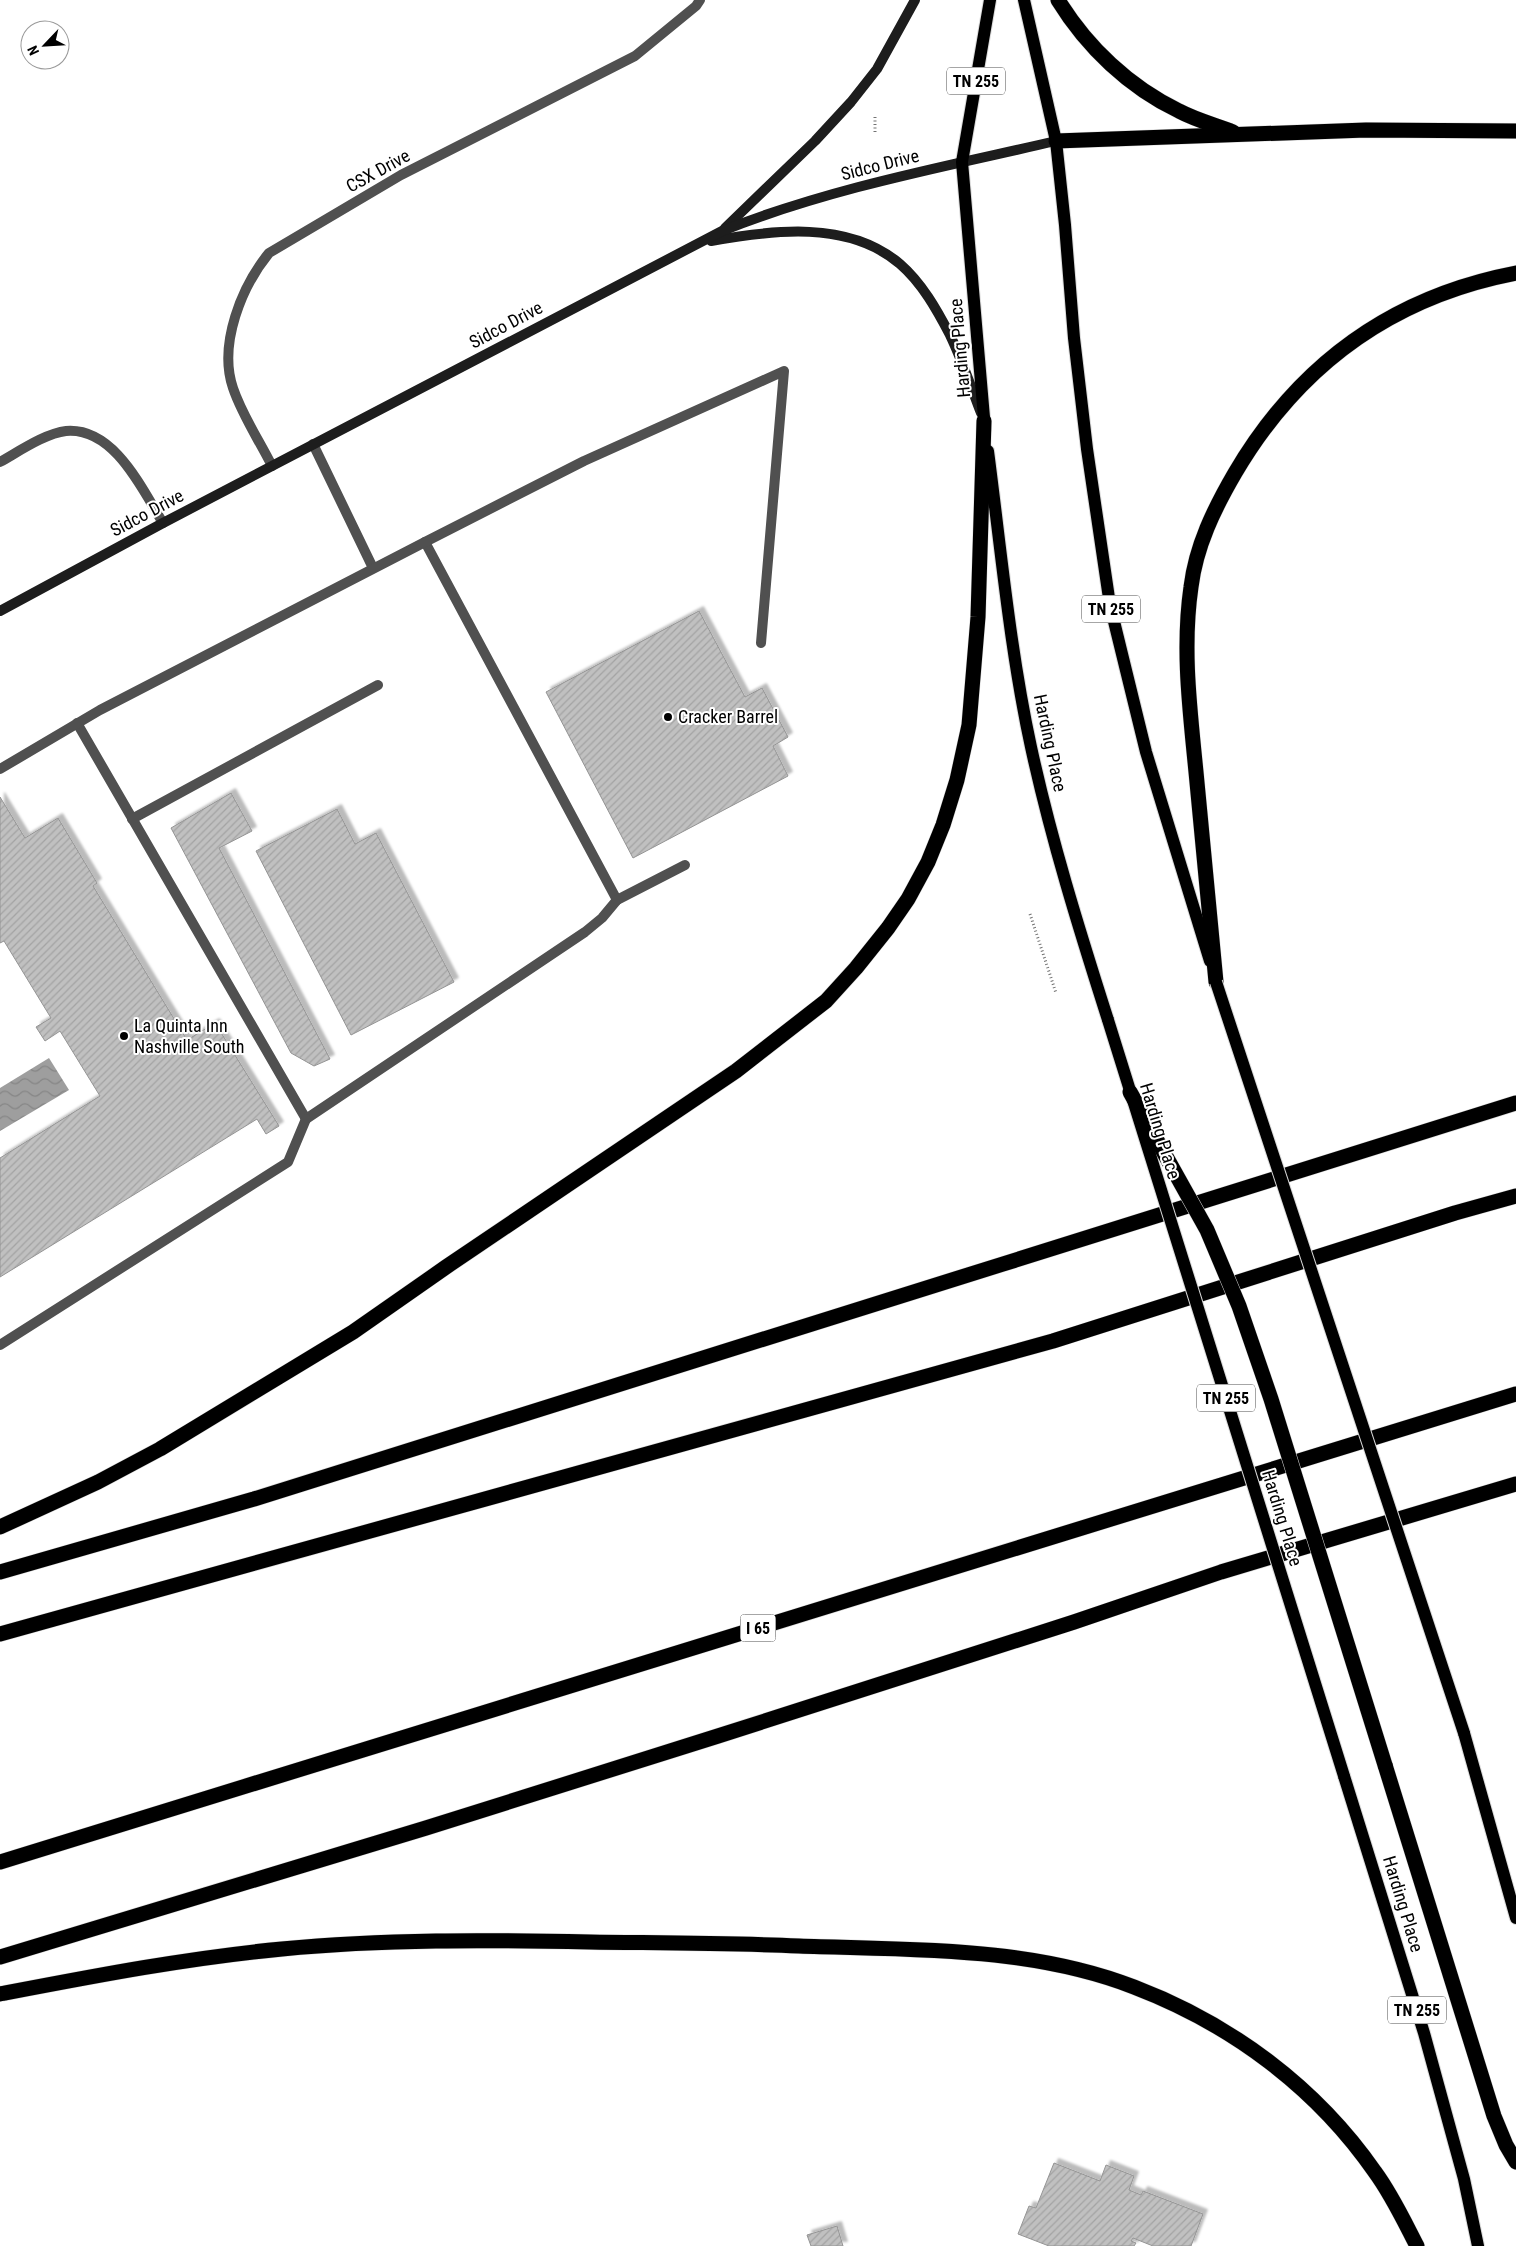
<svg xmlns="http://www.w3.org/2000/svg" width="1516" height="2246" viewBox="0 0 1516 2246" font-family="'Roboto Condensed',sans-serif">
  <defs>
    <pattern id="water-waves" width="16" height="10" patternUnits="userSpaceOnUse" patternTransform="scale(1.25)"><rect width="16" height="10" fill="#9e9e9e"/><path d="M0 5q4-4 8 0t8 0" fill="none" stroke="#868686"/></pattern>
    <pattern id="building-hatch" width="6" height="6" patternUnits="userSpaceOnUse" patternTransform="scale(1.25)"><rect width="6" height="6" fill="#c0c0c0"/><path d="M-1 1l2-2M0 6l6-6M5 7l2-2" fill="none" stroke="#a3a3a3"/></pattern>
    <filter id="shadow"><feDropShadow dx="4.5" dy="-4.5" stdDeviation="1" flood-color="#0004"/></filter>
  </defs>
  <rect width="100%" height="100%" fill="#fff"/>
  <polygon fill="url(#water-waves)" points="49,1058 69,1090 0,1131 0,1088"/>
  <g fill="url(#building-hatch)" stroke="#949494" filter="url(#shadow)">
    <polygon points="699,611 745,697 762,688 788,737 773,746 788,776 633,858 546,692"/>
    <polygon points="231,793 252,831 219,848 330,1059 314,1066 291,1053 171,828"/>
    <polygon points="0,797 25,838 58,818 97,883 93,886 187,1040 215,1023 279,1126 266,1134 257,1119 0,1277 0,1158 100,1096 60,1031 45,1041 36,1027 51,1018 4,941 0,943"/>
    <polygon points="337,809 355,844 376,833 454,982 351,1035 256,851"/>
    <polygon points="1054,2163 1100,2181 1106,2165 1134,2176 1129,2190 1141,2195 1143,2191 1203,2214 1191,2246 1153,2246 1133,2238 1131,2241 1136,2243 1134,2246 1049,2246 1018,2234 1029,2206 1036,2208"/>
    <polygon points="837,2226 843,2246 811,2246 807,2235"/>
  </g>
  <g fill="none" stroke-linecap="round" stroke-linejoin="round">
    <g stroke="#dbdbdb" stroke-width="14">
      <g id="primary">
        <polyline points="1024,0 1056,141 1065,225 1074,338 1087,449 1110,605 1146,752 1210,961"/>
        <polyline points="985,429 962,162 990,0"/>
        <path d="M988,451C1001,550 1010,650 1031,747C1051,839 1079,929 1108,1020"/>
        <polyline points="1464,1733 1516,1918"/>
        <polyline points="1344,1776 1424,2033 1464,2179 1478,2246"/>
      </g>
    </g>
    <g stroke="#dbdbdb" stroke-width="16">
      <g id="highway">
        <path d="M1058,0C1087,47 1129,87 1179,111C1196,120 1215,125 1233,132"/>
        <polyline points="1056,141 1366,130 1516,131"/>
        <path d="M1216,982C1209,912 1203,842 1196,772C1190,710 1182,649 1191,587C1196,546 1214,509 1235,473C1299,364 1391,297 1516,273"/>
        <polyline points="0,1527 98,1482 160,1449 353,1332 446,1267 736,1071 826,1001 856,968 888,928 908,899 928,862 943,825 957,780 969,725 978,617 984,421"/>
        <polyline points="0,1572 254,1499 1516,1103"/>
        <polyline points="0,1634 1053,1341 1455,1213 1516,1196"/>
        <polyline points="1385,1765 1494,2116 1506,2145 1516,2162"/>
        <polyline points="0,1862 1516,1394"/>
        <polyline points="0,1957 426,1828 718,1736 1074,1622 1221,1572 1516,1484"/>
        <path d="M0,1994C94,1976 187,1958 282,1949C385,1939 487,1940 590,1942C660,1943 729,1943 799,1946C910,1950 1029,1946 1134,1987C1231,2024 1316,2087 1375,2172C1392,2195 1404,2221 1417,2246"/>
      </g>
    </g>
    <g stroke="#727272" stroke-width="3" stroke-dasharray="1 2.5" stroke-linecap="butt">
      <polyline points="875,117 875,134"/>
      <polyline points="1030,914 1056,993"/>
    </g>
    <g stroke="#505050" stroke-width="10">
      <polyline points="313,444 373,568"/>
      <path d="M0,462C18,452 46,433 66,431C114,427 142,489 163,523"/>
      <path d="M272,466C259,440 242,415 233,388C218,344 242,286 269,253L401,175L635,56L696,6L700,0"/>
      <polyline points="77,723 306,1119 585,932 602,918 617,900 425,542"/>
      <polyline points="0,769 100,710 425,542 584,461 784,371 761,643"/>
      <polyline points="132,819 378,685"/>
      <polyline points="617,900 685,865"/>
      <polyline points="0,1345 288,1162 306,1119"/>
    </g>
    <g stroke="#1d1d1d" stroke-width="10">
      <polyline points="725,228 815,141 851,102 877,69 915,0"/>
      <path d="M711,241C772,230 849,220 900,264C922,283 937,310 950,335C962,360 971,387 981,413"/>
      <path d="M0,611L163,523L722,231C830,188 943,167 1056,141"/>
    </g>
    <use href="#primary" stroke="#000" stroke-width="12"/>
    <use href="#highway" stroke="#000" stroke-width="15"/>
    <g stroke="#dbdbdb" stroke-width="14" stroke-linecap="butt">
      <g id="primary-bridge">
        <polyline points="1216,982 1464,1733"/>
        <polyline points="1108,1020 1344,1776"/>
      </g>
    </g>
    <g stroke="#dbdbdb" stroke-width="16" stroke-linecap="butt">
      <polyline id="highway-bridge" points="1130,1092 1207,1230 1239,1306 1271,1399 1385,1765"/>
    </g>
    <use href="#primary-bridge" stroke="#000" stroke-width="12"/>
    <use href="#highway-bridge" stroke="#000" stroke-width="15"/>
  </g>
  <g fill="#000" stroke="#fff" stroke-width="2">
    <circle cx="668" cy="717" r="5"/>
    <circle cx="124" cy="1036" r="5"/>
  </g>
  <g text-anchor="middle" stroke-width="4" stroke-linejoin="round" paint-order="stroke">
    <g fill="#fff" stroke="#4c4c4c" stroke-width="1">
      <rect x="947" y="67.5" width="58" height="27" rx="4"/>
      <rect x="1082" y="595.5" width="58" height="27" rx="4"/>
      <rect x="1197" y="1384.5" width="58" height="27" rx="4"/>
      <rect x="740.5" y="1614.5" width="35" height="27" rx="4"/>
      <rect x="1388" y="1996.5" width="58" height="27" rx="4"/>
    </g>
    <g font-size="16" font-weight="bold" fill="#000">
      <text x="976" y="87">TN 255</text>
      <text x="1111" y="615">TN 255</text>
      <text x="1226" y="1404">TN 255</text>
      <text x="758" y="1634">I 65</text>
      <text x="1417" y="2016">TN 255</text>
    </g>
    <g font-size="18" fill="#000" stroke="#fff">
      <text transform="translate(880 165) rotate(-14)" y="6">Sidco Drive</text>
      <text transform="translate(378 171) rotate(-29)" y="6">CSX Drive</text>
      <text transform="translate(506 325) rotate(-28)" y="6">Sidco Drive</text>
      <text transform="translate(960 348) rotate(-95)" y="6">Harding Place</text>
      <text transform="translate(147 513) rotate(-28)" y="6">Sidco Drive</text>
      <text transform="translate(1050 743) rotate(78)" y="6">Harding Place</text>
      <text transform="translate(1160 1131) rotate(73)" y="6">Harding Place</text>
      <text transform="translate(1282 1518) rotate(73)" y="6">Harding Place</text>
      <text transform="translate(1403 1904) rotate(73)" y="6">Harding Place</text>
    </g>
    <g font-size="18" fill="#000" stroke="#fff" text-anchor="start">
      <text x="678" y="723">Cracker Barrel</text>
      <text x="134" y="1032">La Quinta Inn<tspan x="134" dy="21">Nashville South</tspan></text>
    </g>
  </g>
  <g transform="translate(45 45) rotate(245)"><circle r="24" fill="#ffffff" stroke="#999999"/>
  <path d="M0-4L9 19L0 12L-9 19Z" fill="#000000"/>
  <text y="-8" font-size="14" font-weight="bold" text-anchor="middle" fill="#000000">N</text>
  </g>
</svg>
